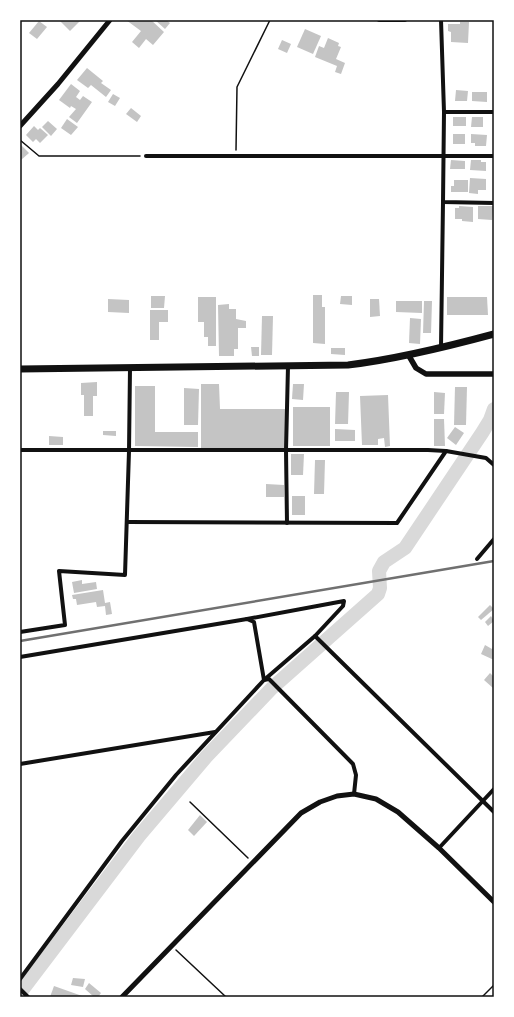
<svg xmlns="http://www.w3.org/2000/svg" width="514" height="1017" viewBox="0 0 514 1017" font-family="'Alegreya Sans',sans-serif">
  <rect width="100%" height="100%" fill="#fff"/>
  <g fill="none" stroke-linecap="round" stroke-linejoin="round">
    <polyline stroke="#d9d9d9" stroke-width="14" points="20,993 139,836 206,757 272,688 378,594 380,588 379,571 384,562 405,548 482,433 490,420 494,409"/>
  </g>
  <g fill="#c4c4c4">
    <polygon points="59,20 81,20 70,31"/>
    <polygon points="126,20 151,20 164,32 153,45 146,39 139,48 132,42 141,31"/>
    <polygon points="155,20 166,20 170,23 165,29"/>
    <polygon points="39,21 47,27 37,39 29,33"/>
    <polygon points="460,22 469,22 468,43 451,42 451,32 448,31 448,24 460,24"/>
    <polygon points="305,29 321,36 313,54 297,47"/>
    <polygon points="328,38 339,43 338,46 341,47 336,59 345,63 341,74 335,72 337,66 315,57 319,46 324,48"/>
    <polygon points="282,40 291,44 287,53 278,49"/>
    <polygon points="87,68 103,81 101,83 111,90 106,97 91,85 88,88 77,80"/>
    <polygon points="71,84 80,91 76,97 80,100 83,96 92,102 77,123 69,117 76,109 71,106 70,108 59,100"/>
    <polygon points="456,90 468,91 467,101 455,101"/>
    <polygon points="472,92 487,92 487,102 472,101"/>
    <polygon points="113,94 120,98 115,106 108,102"/>
    <polygon points="131,108 141,116 137,122 126,114"/>
    <rect x="453" y="117" width="13" height="9"/>
    <polygon points="472,117 483,117 483,127 471,127"/>
    <polygon points="67,119 78,127 71,135 61,128"/>
    <polygon points="48,121 57,129 51,136 42,127"/>
    <polygon points="34,126 38,130 40,128 48,135 40,143 36,139 33,142 26,135"/>
    <rect x="453" y="134" width="12" height="10"/>
    <polygon points="471,134 487,135 486,146 475,146 475,143 471,143"/>
    <polygon points="20,144 29,153 21,160 20,159"/>
    <polygon points="451,160 465,161 465,169 450,169"/>
    <polygon points="471,160 481,160 481,162 486,162 486,171 470,170"/>
    <polygon points="470,178 486,179 486,190 478,190 478,194 469,193"/>
    <polygon points="454,180 468,180 468,192 451,192 451,186 454,186"/>
    <polygon points="459,206 473,207 473,222 462,221 462,219 455,219 455,208 459,208"/>
    <polygon points="478,206 493,206 492,220 478,219"/>
    <polygon points="313,295 322,295 322,307 325,307 325,344 313,343"/>
    <polygon points="151,296 165,296 164,308 151,308"/>
    <polygon points="341,296 352,296 352,305 340,304"/>
    <polygon points="198,297 216,297 216,346 208,346 208,337 204,337 204,322 198,322"/>
    <polygon points="447,297 487,297 488,315 447,315"/>
    <polygon points="108,299 129,300 129,313 108,312"/>
    <polygon points="370,299 379,299 380,316 370,317"/>
    <polygon points="396,301 422,301 422,313 396,312"/>
    <polygon points="424,301 432,301 431,333 423,333"/>
    <polygon points="229,304 229,309 236,309 236,319 246,321 246,328 238,328 238,349 234,349 234,356 219,356 218,305"/>
    <polygon points="150,310 168,310 168,322 159,322 159,340 150,340"/>
    <polygon points="262,316 273,316 272,355 261,355"/>
    <polygon points="410,318 421,319 420,344 409,343"/>
    <polygon points="251,347 259,347 259,356 252,356"/>
    <polygon points="331,348 345,348 345,355 331,354"/>
    <polygon points="97,382 97,396 93,396 93,416 84,416 84,395 81,395 81,383"/>
    <polygon points="201,384 219,384 220,409 285,409 285,448 201,448"/>
    <polygon points="293,384 304,384 303,400 292,399"/>
    <polygon points="135,386 155,386 155,432 198,432 198,447 135,446"/>
    <polygon points="455,387 467,387 466,425 454,425"/>
    <polygon points="184,388 199,389 198,425 184,425"/>
    <polygon points="336,392 349,392 348,424 335,424"/>
    <polygon points="434,392 445,393 444,414 434,414"/>
    <polygon points="388,395 390,446 385,447 384,438 378,439 378,445 362,445 360,396"/>
    <rect x="293" y="407" width="37" height="39"/>
    <polygon points="434,419 444,419 445,446 434,446"/>
    <polygon points="455,427 464,433 456,445 447,438"/>
    <polygon points="335,429 355,430 355,441 335,441"/>
    <polygon points="103,431 116,431 116,436 103,435"/>
    <polygon points="49,436 63,437 63,445 49,445"/>
    <polygon points="291,454 304,454 303,475 291,475"/>
    <polygon points="315,460 325,460 324,494 314,494"/>
    <polygon points="266,484 284,485 284,497 266,497"/>
    <rect x="292" y="496" width="13" height="19"/>
    <polygon points="82,580 82,584 96,582 97,589 74,593 72,582"/>
    <polygon points="103,590 105,603 110,602 112,614 106,615 105,606 97,607 96,602 77,605 76,599 73,599 72,595"/>
    <polygon points="490,605 494,609 481,620 478,617"/>
    <polygon points="491,616 494,621 488,626 485,622"/>
    <polygon points="494,643 494,660 481,654 485,645 492,649"/>
    <polygon points="490,673 494,677 494,686 493,688 484,680"/>
    <polygon points="200,815 207,822 194,836 188,830"/>
    <polygon points="73,978 85,979 83,987 71,985"/>
    <polygon points="89,983 101,993 98,997 94,997 85,989"/>
    <polygon points="54,986 85,997 50,997"/>
  </g>
  <g fill="none" stroke-linecap="round" stroke-linejoin="round">
    <g stroke="#111" stroke-width="1.5">
      <polyline points="20,140 39,156 140,156"/>
      <polyline points="236,150 237,87 270,20"/>
      <polyline points="190,802 248,858"/>
      <polyline points="176,950 226,997"/>
      <polyline points="482,997 494,985"/>
    </g>
    <g stroke="#111" stroke-width="4">
      <polyline points="379,20 405,20"/>
      <polyline points="441,20 444,112 443,202 494,203"/>
      <polyline points="444,112 494,112"/>
      <polyline points="146,156 494,156"/>
      <polyline points="441,348 443,202"/>
      <polyline points="20,450 428,450 446,451"/>
      <polyline points="128,522 397,523 446,451 486,458 494,465"/>
      <polyline points="287,523 286,450 288,366"/>
      <polyline points="477,559 494,539"/>
      <polyline points="247,619 344,601 343,606 315,636"/>
      <polyline points="20,632 65,625 59,571 125,575 129,451 130,368"/>
      <polyline points="20,657 247,619 254,622 264,680 269,679 353,764 356,775 354,794"/>
      <polyline points="20,764 215,732"/>
      <polyline points="439,848 494,789"/>
      <polyline points="20,979 122,841 176,775 264,680 315,636 494,812"/>
      <polyline points="20,989 28,997"/>
    </g>
    <g stroke="#111" stroke-width="5">
      <polyline points="20,126 58,84 110,20"/>
      <polyline points="122,997 301,813 320,802 337,796 354,794 376,799 398,812 439,848 494,902"/>
    </g>
    <polyline stroke="#111" stroke-width="5.5" points="409,356 416,368 426,374 494,374"/>
    <path stroke="#111" stroke-width="7" d="M20,369L348,365C398,359 446,347 494,334"/>
    <polyline stroke="#707070" stroke-width="2.5" points="20,641 494,561"/>
  </g>
  <rect width="514" height="1017" fill="none" stroke="#ffffff" stroke-width="42"/>
  <rect x="21" y="21" width="472" height="975" fill="none" stroke="#111" stroke-width="1.5"/>
</svg>
